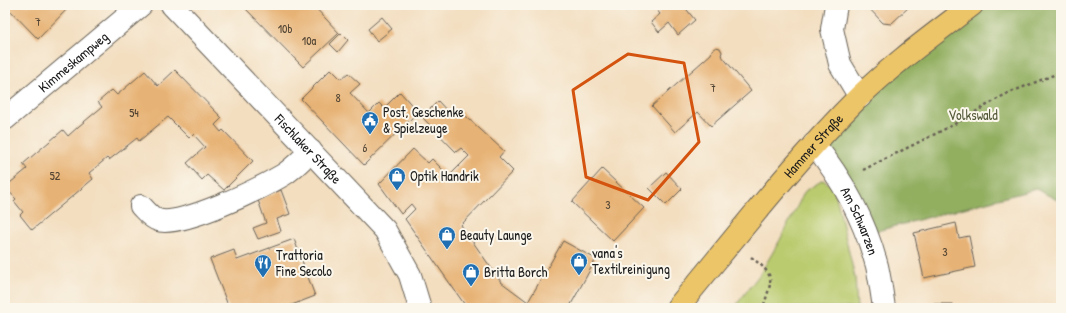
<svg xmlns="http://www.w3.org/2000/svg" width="1066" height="313" viewBox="0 0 1066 313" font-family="'Patrick Hand',sans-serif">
  <rect width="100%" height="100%" fill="#fbf7ec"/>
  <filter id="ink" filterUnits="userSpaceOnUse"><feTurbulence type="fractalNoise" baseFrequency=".025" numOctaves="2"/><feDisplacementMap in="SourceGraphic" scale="8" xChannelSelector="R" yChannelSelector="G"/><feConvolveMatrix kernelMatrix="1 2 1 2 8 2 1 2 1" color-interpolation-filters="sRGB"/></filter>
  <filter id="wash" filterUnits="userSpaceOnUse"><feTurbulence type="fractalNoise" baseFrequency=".012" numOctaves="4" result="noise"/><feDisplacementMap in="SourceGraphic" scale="16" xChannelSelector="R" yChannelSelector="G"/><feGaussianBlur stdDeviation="0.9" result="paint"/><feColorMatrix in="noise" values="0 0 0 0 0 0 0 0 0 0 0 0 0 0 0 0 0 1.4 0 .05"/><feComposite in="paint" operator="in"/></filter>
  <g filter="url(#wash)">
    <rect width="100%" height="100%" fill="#f3dec0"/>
    <polygon fill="#b9cb6e" stroke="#6a7445" points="823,180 834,187 855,278 857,308 734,308 760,274 780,240 805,191"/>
    <polygon fill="#92af61" stroke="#57663e" points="974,5 1061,5 1061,202 1036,189 873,232 822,136"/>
    <g id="blocks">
      <g fill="#e7b275">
        <polygon points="5,5 71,5 38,39"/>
        <polygon points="242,5 313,5 339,33 303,67"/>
        <polygon points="653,5 683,5 695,20 678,35 669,23 659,32 651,22 660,14"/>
        <polygon points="866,5 911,5 891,24 883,23"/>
        <polygon points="382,17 392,29 377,41 368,29"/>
        <polygon points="341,33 348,40 338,52 330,44"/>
        <polygon points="716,47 720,48 722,52 721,55 751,91 711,126 698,112 675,132 652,106 711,54 712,50"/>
        <polygon points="331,69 341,79 348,73 360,84 350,93 369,113 379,103 384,108 400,92 418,112 364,165 301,99"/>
        <polygon points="175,70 222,118 215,125 221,132 223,130 253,161 224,190 207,175 202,180 187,163 205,147 193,134 189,138 168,117 139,141 137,138 109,160 107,158 89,173 93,179 32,230 20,215 23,212 14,201 16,199 5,187 27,169 23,164 63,130 68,136 79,126 102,107 98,102 112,90 117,95 145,71 158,86"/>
        <polygon points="438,101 450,114 457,108 504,151 499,157 513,171 461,225 501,282 528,302 563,241 596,259 569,308 467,308 405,219 415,209 411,204 401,214 379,184 413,149 428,163 432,159 449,176 469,156 461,148 456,152 422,117"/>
        <polygon points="602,169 644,208 613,241 572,202"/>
        <polygon points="666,172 682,189 666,205 649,188"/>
        <polygon points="281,190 290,214 277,219 281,231 258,239 253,228 266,223 258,200"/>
        <polygon points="956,223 959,238 969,236 975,267 924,278 914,233"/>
        <polygon points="294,239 315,296 284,308 229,308 210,259 234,250 237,260"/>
        <rect x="928" y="304" width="24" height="4"/>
      </g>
    </g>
  </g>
  <g filter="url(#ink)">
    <use href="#blocks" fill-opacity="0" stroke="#676055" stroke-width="1"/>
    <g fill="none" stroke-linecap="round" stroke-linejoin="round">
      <g stroke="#676055" stroke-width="24">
        <g id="minor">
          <path id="s1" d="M172,5L385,230L410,275L420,308"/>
          <polyline points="836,5 832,29 840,64 860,97"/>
          <path id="s2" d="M5,119L141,5"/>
          <path id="s3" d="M814,144C843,180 865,221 877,266C880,279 882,294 884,308"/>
          <path d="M141,206C146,211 151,218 158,220C180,228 261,188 283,175C293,169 302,159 311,151"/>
        </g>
      </g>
      <g stroke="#676055" stroke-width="24">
        <g id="major">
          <path id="s4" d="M677,308C736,237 793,163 859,97C894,63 933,35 972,5"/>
        </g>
      </g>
      <g stroke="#676055" stroke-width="2.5" stroke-dasharray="3 3" stroke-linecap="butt">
        <polyline points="863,170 951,126 1006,94 1061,72"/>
        <path d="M751,257C777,277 772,278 763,308"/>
      </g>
      <use href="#minor" stroke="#fff" stroke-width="22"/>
      <use href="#major" stroke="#edc569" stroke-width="22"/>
    </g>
  </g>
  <path fill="none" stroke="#d4530e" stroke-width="3" stroke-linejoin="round" d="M628,54L684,63L699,142L648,200L586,177L573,90Z"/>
  <defs>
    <g id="civic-pin" transform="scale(0.9)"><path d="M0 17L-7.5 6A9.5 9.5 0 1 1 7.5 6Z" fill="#1f6fb2" stroke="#fbf7ec"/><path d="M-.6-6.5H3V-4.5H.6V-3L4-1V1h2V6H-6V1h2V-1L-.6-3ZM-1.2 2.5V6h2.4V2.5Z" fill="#fff"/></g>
    <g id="shop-pin" transform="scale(0.9)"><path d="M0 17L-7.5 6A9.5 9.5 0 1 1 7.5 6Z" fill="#1f6fb2" stroke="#fbf7ec"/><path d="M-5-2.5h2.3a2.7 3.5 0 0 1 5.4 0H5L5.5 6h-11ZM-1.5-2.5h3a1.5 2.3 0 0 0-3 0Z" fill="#fff"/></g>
    <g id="restaurant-pin" transform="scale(0.9)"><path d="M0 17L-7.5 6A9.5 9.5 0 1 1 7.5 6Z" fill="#1f6fb2" stroke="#fbf7ec"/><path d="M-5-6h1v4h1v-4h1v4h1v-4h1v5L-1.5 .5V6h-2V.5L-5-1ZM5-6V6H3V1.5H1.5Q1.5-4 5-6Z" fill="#fff"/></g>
  </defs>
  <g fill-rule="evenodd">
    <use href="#civic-pin" x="370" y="120"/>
    <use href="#shop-pin" x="397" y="176"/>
    <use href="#shop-pin" x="447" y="235"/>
    <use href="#shop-pin" x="579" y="261"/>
    <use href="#restaurant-pin" x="263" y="263"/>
    <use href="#shop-pin" x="471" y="272"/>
  </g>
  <g text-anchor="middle" stroke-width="4" stroke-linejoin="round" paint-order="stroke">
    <g font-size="12" fill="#4f4232">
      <text x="38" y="26">7</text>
      <text x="285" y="33">10b</text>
      <text x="309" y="45">10a</text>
      <text x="713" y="92">7</text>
      <text x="338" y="102">8</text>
      <text x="134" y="117">54</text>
      <text x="365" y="152">6</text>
      <text x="55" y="180">52</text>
      <text x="608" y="209">3</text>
      <text x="945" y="256">3</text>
    </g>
    <g font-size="14" fill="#1c1c1c" stroke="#fbf7ec">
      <text dy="5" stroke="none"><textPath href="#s2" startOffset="89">Kimmeskampweg</textPath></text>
      <text dy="5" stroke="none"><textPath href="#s4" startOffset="212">Hammer Straße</textPath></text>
      <text dy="5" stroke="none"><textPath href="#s1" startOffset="198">Fischlaker Straße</textPath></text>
      <text dy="5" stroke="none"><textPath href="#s3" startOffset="90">Am Schwarzen</textPath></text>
    </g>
    <g font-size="14" fill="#1c1c1c" stroke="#fbf7ec" text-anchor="start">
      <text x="383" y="117">Post, Geschenke<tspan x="383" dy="16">&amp; Spielzeuge</tspan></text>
      <text x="410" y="181">Optik Handrik</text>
      <text x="460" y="240">Beauty Launge</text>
      <text x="592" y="258">vana's<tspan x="592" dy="16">Textilreinigung</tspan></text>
      <text x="276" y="260">Trattoria<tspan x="276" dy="16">Fine Secolo</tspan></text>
      <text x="484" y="277">Britta Borch</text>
    </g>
    <g font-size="14" fill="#535939" stroke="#fbf7ec">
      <text x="973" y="120">Volkswald</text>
    </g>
  </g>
  <rect width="1066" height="313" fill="none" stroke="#fbf7ec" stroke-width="20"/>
</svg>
